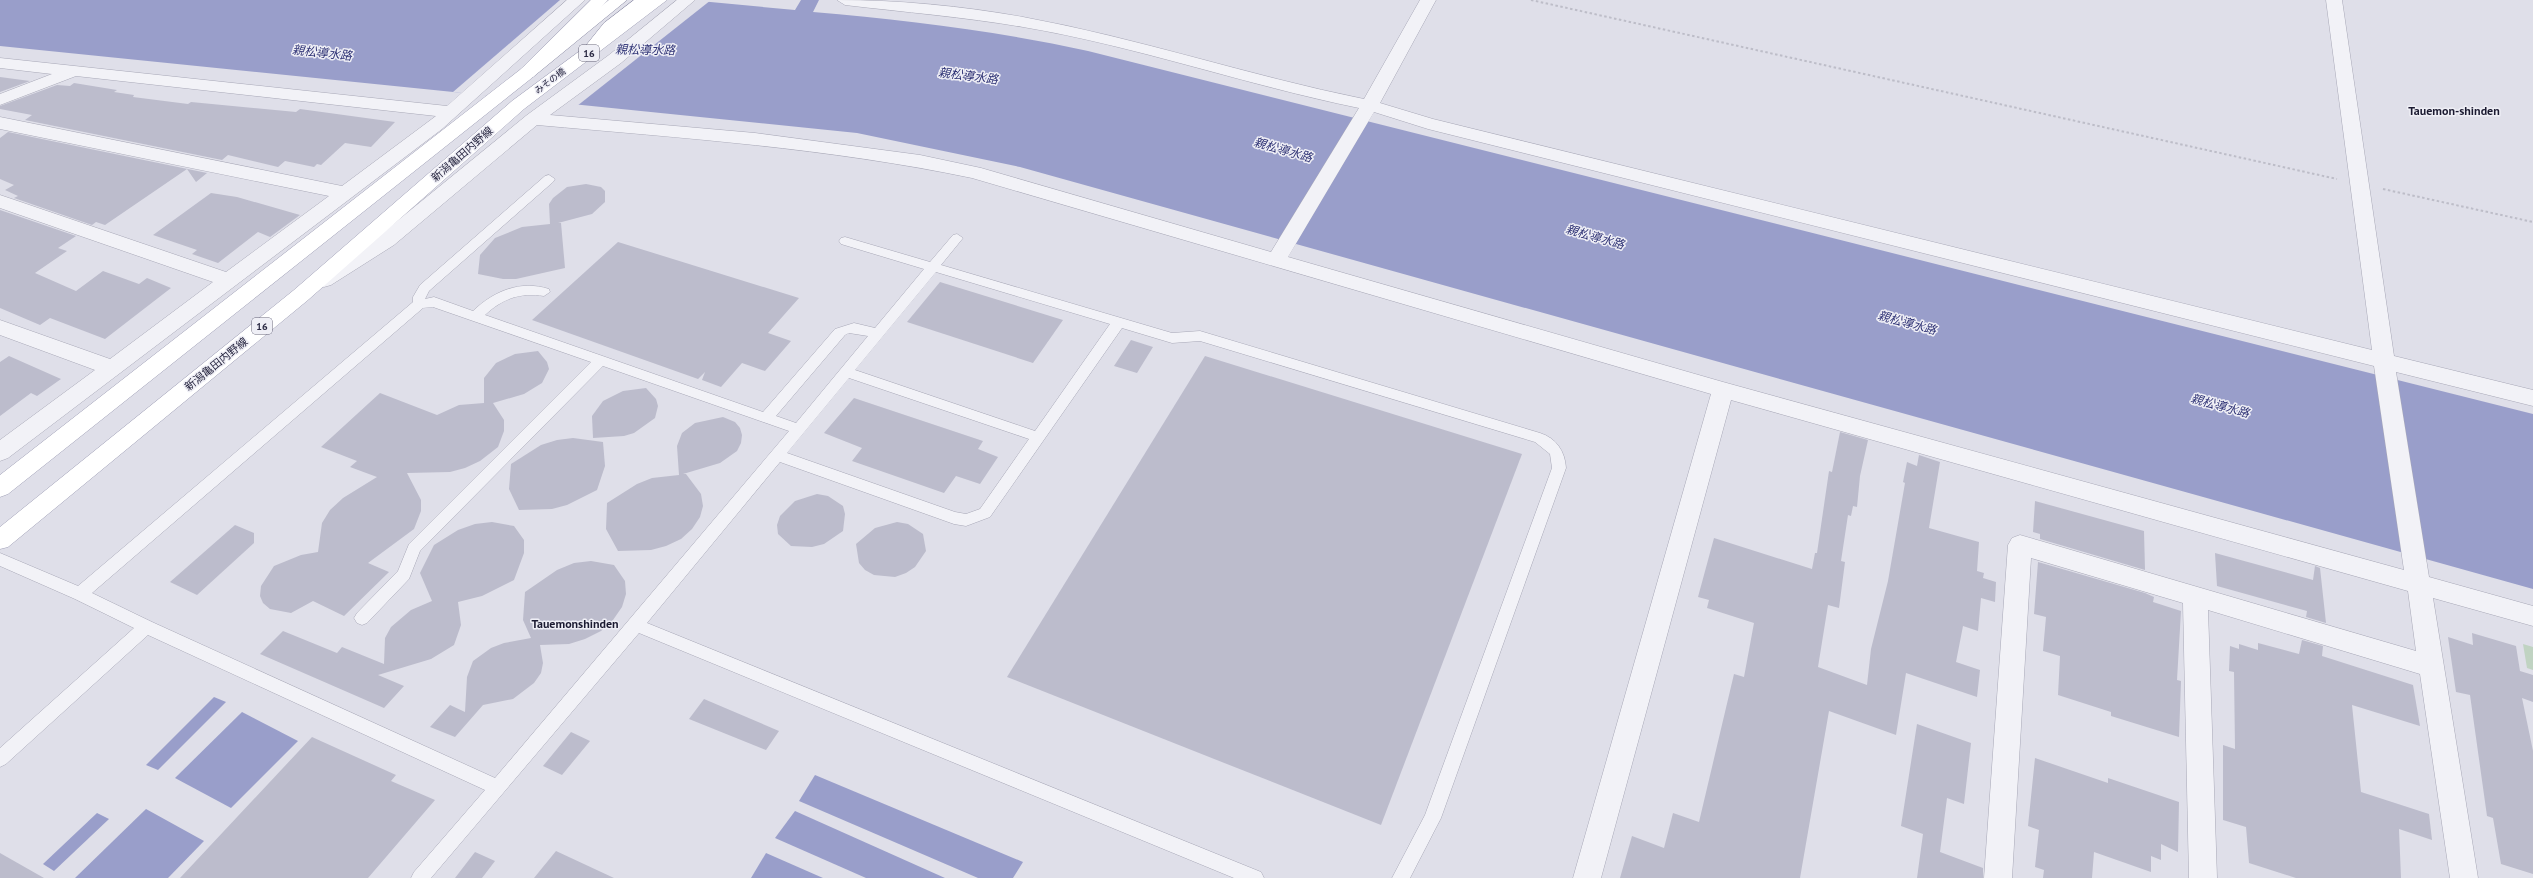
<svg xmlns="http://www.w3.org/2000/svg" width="2533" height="878" viewBox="0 0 2533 878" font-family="'PT Sans','Noto Sans JP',sans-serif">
  <rect width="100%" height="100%" fill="#dfdfe9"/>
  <polygon fill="#c0d3c2" points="2523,644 2533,647 2533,670 2527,668"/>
  <g fill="#999eca">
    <path d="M0,0H689L795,10L801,0H819L813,12C906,20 997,31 1088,51L2533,414V589L1020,167L857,133L0,46Z"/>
    <polygon points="214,697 226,702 158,770 146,765"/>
    <polygon points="242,712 298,741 231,808 175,778"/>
    <polygon points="815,775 1023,862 1013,878 978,878 799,801"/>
    <polygon points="146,809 204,841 168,878 75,878"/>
    <polygon points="795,811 945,878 866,878 775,838"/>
    <polygon points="97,813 109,819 54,871 43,864"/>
    <polygon points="766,853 823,878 751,878"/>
  </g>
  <polygon fill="#dfdfe9" points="560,0 711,0 577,106 453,92"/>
  <g fill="#bcbccc">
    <polygon points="0,77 30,81 0,92"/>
    <polygon points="74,83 117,90 114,92 134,95 133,97 188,104 191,102 296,112 300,109 395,122 371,147 345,143 321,165 317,164 314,167 285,161 278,167 228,155 222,160 25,120 32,115 0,109 0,106 57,85 70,86"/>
    <polygon points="8,132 207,173 196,182 187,169 105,225 96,222 92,225 14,198 18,196 5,190 14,185 0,179 0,138"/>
    <polygon points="586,184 601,187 605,191 605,202 592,214 558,223 561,223 565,268 516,279 503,279 478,274 480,255 495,238 522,227 550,224 549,204 553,198 567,187"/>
    <polygon points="211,193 237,197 300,215 270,237 258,232 218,263 192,254 197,250 153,235"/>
    <polygon points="0,210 76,236 58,248 67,251 35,273 76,291 103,271 139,284 147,278 171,288 105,339 50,318 40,325 0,308"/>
    <polygon points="618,242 799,298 768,333 791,341 765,371 742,363 721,387 702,380 705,372 698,379 532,320"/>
    <polygon points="940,282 1063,320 1033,363 907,322"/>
    <polygon points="1131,340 1153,347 1137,373 1114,366"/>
    <polygon points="538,351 547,362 549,369 542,383 524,394 493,403 504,420 504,431 498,447 480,461 465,468 450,472 407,473 421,500 421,511 414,529 368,563 389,572 344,616 313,601 291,613 270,609 263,603 260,596 261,586 274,566 301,555 318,552 322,523 330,510 343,498 377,477 350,467 357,461 321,447 380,393 437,415 459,405 484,403 484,378 496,363 515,354"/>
    <polygon points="9,356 61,379 37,396 31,393 0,416 0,362"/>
    <polygon points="1205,356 1522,454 1381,825 1007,677"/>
    <polygon points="646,388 656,399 658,406 655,418 634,433 624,436 593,438 592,416 603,401 623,391"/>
    <polygon points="854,398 983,441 978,449 998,457 980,484 956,476 944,493 852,461 862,448 824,433"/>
    <polygon points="723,417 735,422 740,428 742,435 741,443 737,451 720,463 683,474 686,474 701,494 703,506 700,517 692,529 681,539 666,546 651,550 618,551 606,529 607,503 637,484 652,478 679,475 677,446 682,433 695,423"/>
    <polygon points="1840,432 1868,440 1860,476 1857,507 1853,506 1851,516 1848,515 1841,561 1845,562 1839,608 1828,605 1818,667 1867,685 1871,649 1888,581 1905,483 1903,482 1907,462 1917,466 1919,455 1940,462 1929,528 1979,542 1977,571 1984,573 1983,578 1996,582 1995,602 1981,598 1978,631 1963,626 1956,662 1980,670 1977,697 1906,673 1896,735 1829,711 1800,878 1620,878 1632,836 1664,848 1673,813 1699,822 1734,674 1744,677 1754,623 1707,608 1709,600 1698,597 1714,538 1812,569 1815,553 1817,553 1829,471 1832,472"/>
    <polygon points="573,438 603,442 605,466 597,490 567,505 552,509 519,510 509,489 511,464 541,445 557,440"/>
    <polygon points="817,494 828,496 843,506 845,514 843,531 824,544 812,547 791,546 778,534 777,525 780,516 795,501"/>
    <polygon points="2035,501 2144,531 2145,570 2040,539 2040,534 2033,532"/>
    <polygon points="492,522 514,526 524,540 524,553 514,580 482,596 458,602 461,625 454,645 431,659 378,675 404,686 384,708 260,654 283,631 337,653 342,647 384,664 385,638 391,627 411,610 432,601 420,573 434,545 458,530 475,524"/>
    <polygon points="897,522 908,524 923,534 926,551 915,567 906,573 895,577 874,575 865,570 859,563 856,544 875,528"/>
    <polygon points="235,525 254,533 254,543 197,595 170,582"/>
    <polygon points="2215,553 2313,580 2315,566 2320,568 2326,623 2306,617 2307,611 2217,586"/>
    <polygon points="591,561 614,565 625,581 626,594 622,607 613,620 601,631 585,639 569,644 540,645 543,663 541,673 534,683 513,699 483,705 455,737 430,727 450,705 465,712 467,677 473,661 491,648 504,643 531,638 523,620 525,592 557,570 574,563"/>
    <polygon points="2038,562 2145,593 2154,597 2153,602 2181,611 2177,680 2181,681 2179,737 2111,716 2111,712 2058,695 2060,656 2043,651 2046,617 2034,614"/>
    <polygon points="2472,633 2516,646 2520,671 2533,675 2533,702 2522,698 2533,751 2533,874 2501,864 2493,818 2487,816 2470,695 2456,692 2448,637 2473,645"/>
    <polygon points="2302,640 2323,646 2322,656 2413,685 2420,726 2352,705 2361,792 2429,814 2432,840 2399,829 2401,878 2296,878 2249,863 2246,827 2223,820 2223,745 2235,749 2234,672 2229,671 2230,646 2239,649 2239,644 2258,650 2258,643 2299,654"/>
    <polygon points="704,699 779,731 766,750 689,719"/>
    <polygon points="1917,724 1971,743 1964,804 1947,798 1940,852 1983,868 1983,878 1917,878 1923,834 1901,826"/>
    <polygon points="571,732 590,741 562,775 543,766"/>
    <polygon points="312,737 396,775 391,781 435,800 368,878 180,878"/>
    <polygon points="2035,758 2108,783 2108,778 2179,802 2178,852 2161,844 2161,860 2151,856 2151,872 2094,852 2092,878 2043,878 2044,870 2035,867 2039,830 2028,826"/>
    <polygon points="556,851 614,878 534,878"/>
    <polygon points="475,852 495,861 482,878 455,878"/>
    <polygon points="0,853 44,878 0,878"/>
  </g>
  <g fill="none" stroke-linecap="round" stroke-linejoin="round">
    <g stroke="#a8a8b7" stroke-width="1">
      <path id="lane" d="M549,175L555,179L553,182L429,291L425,299L434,297L473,311C494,291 520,280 549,289L550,292L544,296C520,292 502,299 485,315L763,412L835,329L854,323L875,328L924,269L841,244L839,241L841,238L845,237L930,262L953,235L957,234L963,238L941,265L1172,333L1200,331L1540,433C1556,438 1565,451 1566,468L1441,818L1410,878H1392L1425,815L1552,468L1550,454L1535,442L1200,341L1172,343L1122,328L990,517L966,526L954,524L780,462L647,623L1261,872L1264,878H1234L639,633L431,878H411L414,872L485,790L148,635L6,764L0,767V748L134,628L75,599L0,566V553L78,586L413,302V297L420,285L545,176ZM936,272L1110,324L1035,431L855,370ZM433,307L591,362L409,544L398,571L357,613L354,618L357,623L362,625L367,623L409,579L420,551L603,366L789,431L495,778L152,622L92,593L423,308ZM849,333L868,336L796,423L776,416L845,335ZM849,378L1029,439L980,509L966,514L955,512L787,453Z"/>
    </g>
    <g stroke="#a8a8b7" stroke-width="1">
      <g id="street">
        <polygon points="567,0 585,0 442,129 8,458 0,461 0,440 95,370 0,335 0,320 110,359 213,282 0,208 0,195 226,272 329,196 0,129 0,117 342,186 436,116 76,76 0,105 0,94 52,74 0,68 0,58 447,106"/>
        <path d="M677,0H695L621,63L550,115L755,133L920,155L981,168L1271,252L1359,108C1246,85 1136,46 1023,27C964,17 904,12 845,5L837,0C899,0 962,6 1023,17C1138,38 1250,76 1364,99L1420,0H1436L1380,103L1433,119L2372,350L2326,0H2342L2394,356L2533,390V406L2396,372L2429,577L2533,606V626L2433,598L2478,878H2450L2420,674L2208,610L2217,878H2189L2183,603L2031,558L2012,878H1984L2008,545L2012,538L2020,535L2416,651L2408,591L1731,400L1601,878H1573L1711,394L972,178C828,148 683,138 537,125L394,245L331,285L324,287L317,285L314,280L317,275L380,235L527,115L609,55ZM1374,112L1428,129L2374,366L2404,570L1723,382L1288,257Z"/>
      </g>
    </g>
    <g stroke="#9e9eb5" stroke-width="1">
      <g id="primary">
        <polygon points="591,0 608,0 533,77 8,494 0,497 0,475 521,69"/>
        <polygon points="649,0 667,0 524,109 308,300 8,547 0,549 0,527 294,290 512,101"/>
      </g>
    </g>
    <g stroke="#8686a0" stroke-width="1">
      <g id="highway">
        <polygon points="609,0 627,0 533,77 521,77 518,73 521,69"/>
        <polygon points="634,0 652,0 616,31 593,58 581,58 579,54 604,23"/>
      </g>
    </g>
    <g stroke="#bdbdc8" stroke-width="2" stroke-dasharray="2.5 2.5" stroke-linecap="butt">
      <polyline points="1531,0 2337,179"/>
      <polyline points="2383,189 2533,222"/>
    </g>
    <use href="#lane" fill="#f2f2f7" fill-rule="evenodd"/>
    <use href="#street" fill="#f2f2f7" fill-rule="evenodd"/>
    <use href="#primary" fill="#fff" fill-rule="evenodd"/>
    <use href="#highway" fill="#fff" fill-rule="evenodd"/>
  </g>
  <g text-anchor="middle" stroke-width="3" stroke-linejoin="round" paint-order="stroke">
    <g font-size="9" fill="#282741" stroke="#efeff6">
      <text transform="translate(550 81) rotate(-37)" y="3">みその橋</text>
    </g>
    <g fill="#efeff6" stroke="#646377" stroke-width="1">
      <rect x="579" y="45" width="20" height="16" rx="3"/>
      <rect x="252" y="318" width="20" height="16" rx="3"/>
    </g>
    <g font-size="10" font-weight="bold" fill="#282741">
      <text x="589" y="57">16</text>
      <text x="262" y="330">16</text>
    </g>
    <g font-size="11" fill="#282741" stroke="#efeff6">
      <text transform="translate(462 154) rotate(-41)" y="4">新潟亀田内野線</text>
      <text transform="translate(216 364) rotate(-39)" y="4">新潟亀田内野線</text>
    </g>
    <g font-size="12" font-style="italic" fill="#303476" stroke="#efeff6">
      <text transform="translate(645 50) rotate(1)" y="4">親松導水路</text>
      <text transform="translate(322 53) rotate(6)" y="4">親松導水路</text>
      <text transform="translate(968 76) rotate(7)" y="4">親松導水路</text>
      <text transform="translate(1283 150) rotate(16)" y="4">親松導水路</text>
      <text transform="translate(1595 237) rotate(16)" y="4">親松導水路</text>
      <text transform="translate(1907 323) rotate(15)" y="4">親松導水路</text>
      <text transform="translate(2220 406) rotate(15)" y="4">親松導水路</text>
    </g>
    <g font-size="12" font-weight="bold" fill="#1b1a31" stroke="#efeff6">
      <text x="2454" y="115">Tauemon-shinden</text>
      <text x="575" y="628">Tauemonshinden</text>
    </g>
  </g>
</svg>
